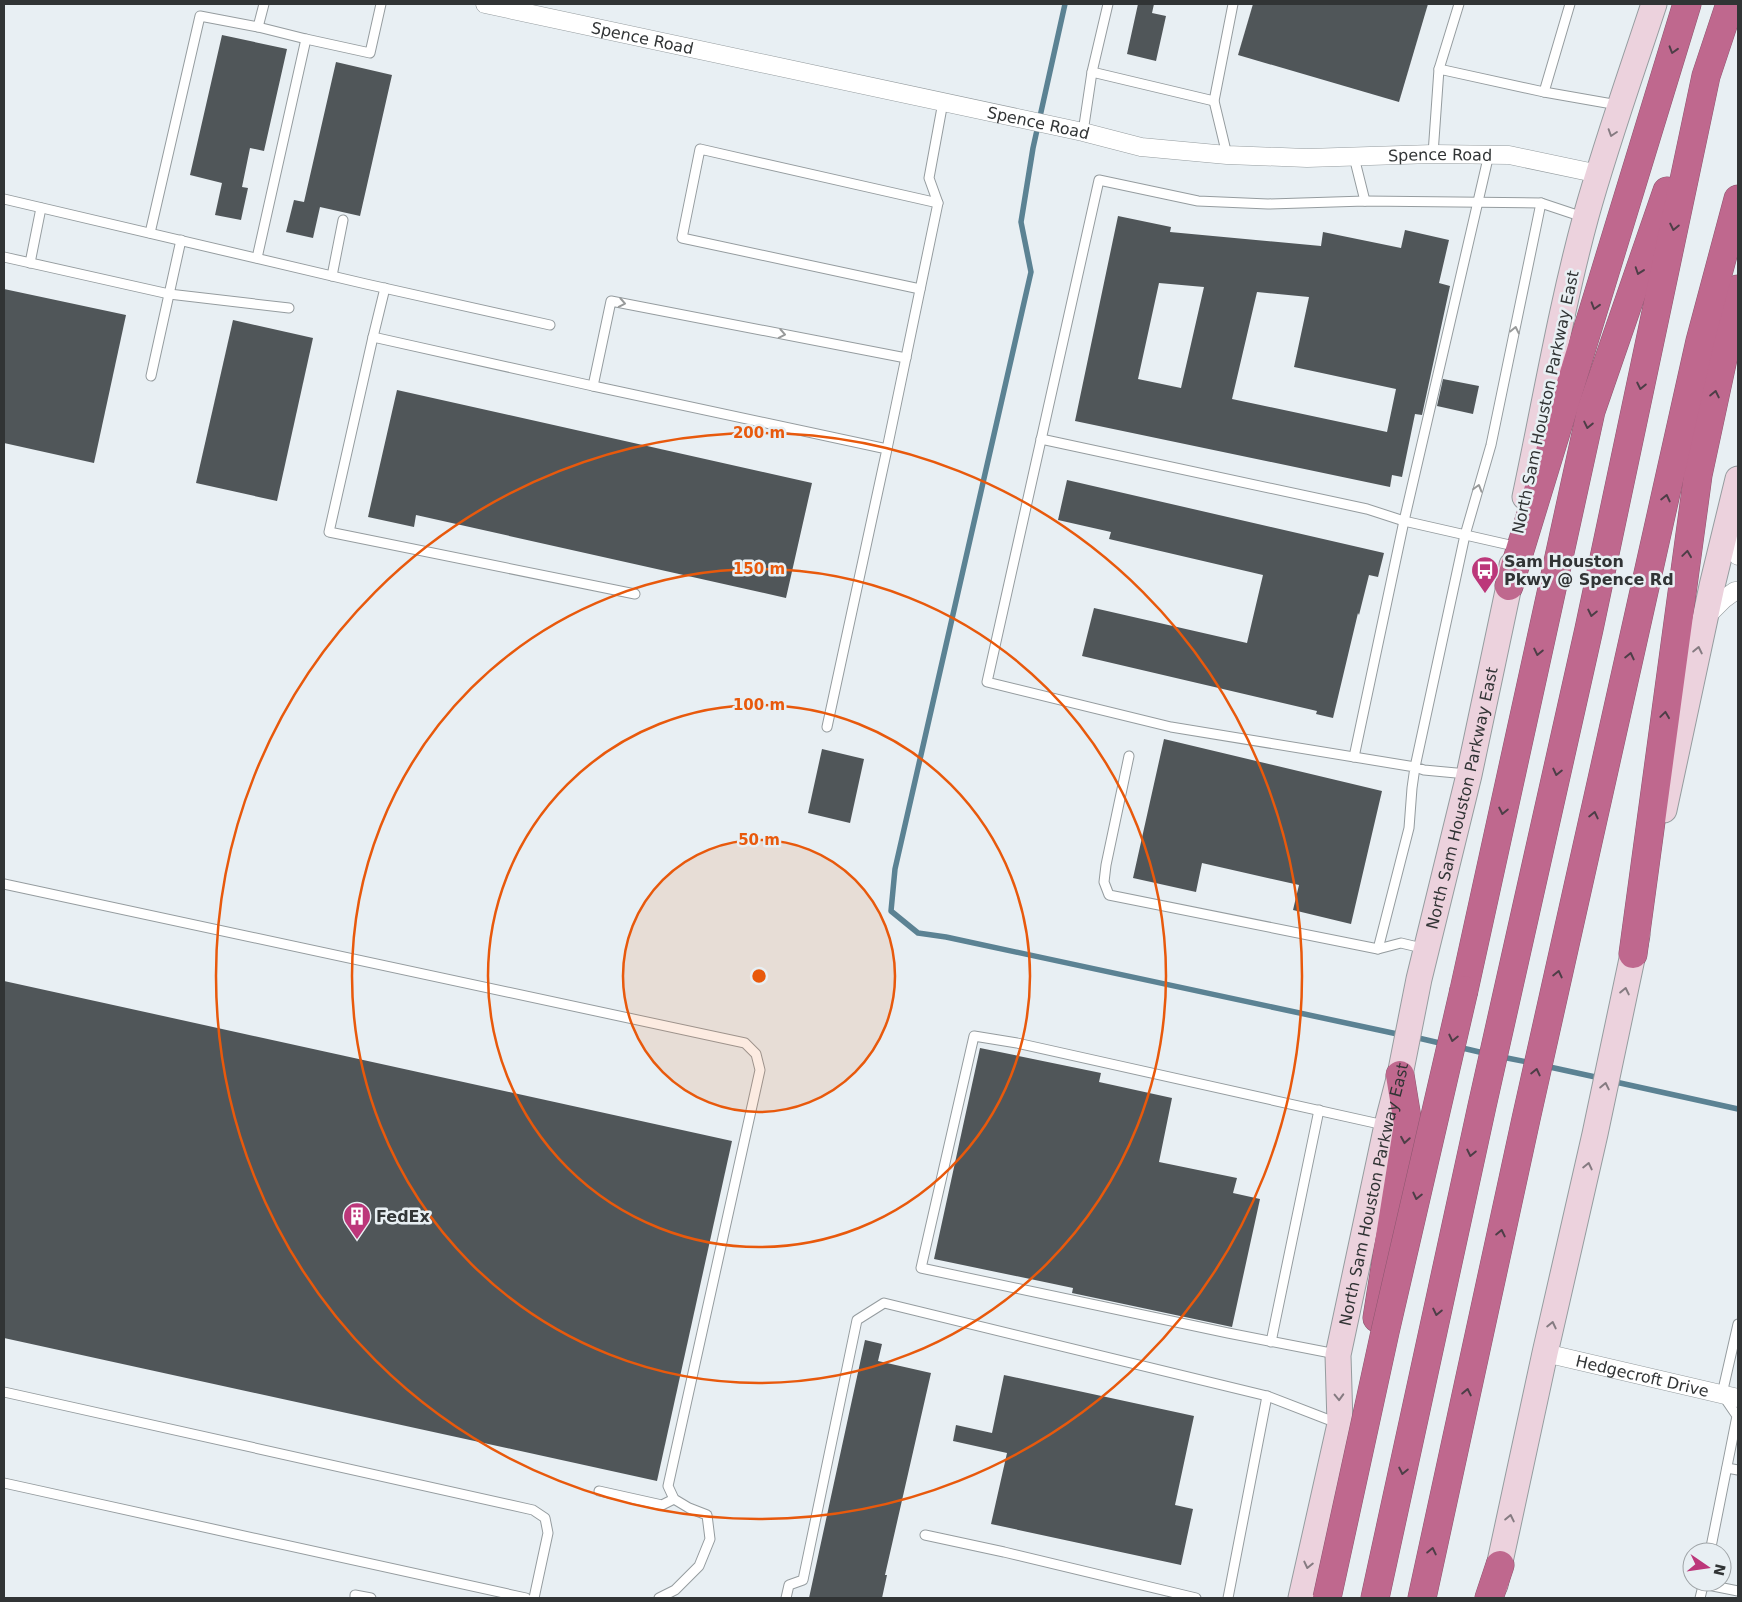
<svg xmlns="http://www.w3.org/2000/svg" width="1742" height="1602" viewBox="0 0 1742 1602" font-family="'DejaVu Sans',sans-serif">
  <rect width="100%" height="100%" fill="#e8eff3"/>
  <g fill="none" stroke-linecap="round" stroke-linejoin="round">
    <g stroke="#5b8293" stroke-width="5.5">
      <polyline points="1065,4 1033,148 1021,222 1031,272 895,869 891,911 918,933 946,937 1402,1035"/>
      <polyline points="1414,1037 1444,1044"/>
      <polyline points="1458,1047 1488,1054"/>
      <polyline points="1502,1057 1532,1063"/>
      <polyline points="1545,1066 1600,1078"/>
      <polyline points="1611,1081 1738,1109"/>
    </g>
  </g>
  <g fill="#505659" fill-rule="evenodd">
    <polygon points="1138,4 1154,4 1152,13 1166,16 1156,61 1127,54"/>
    <polygon points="1253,4 1428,4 1399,102 1238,55"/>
    <polygon points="222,35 287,49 264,151 250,148 242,187 248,188 241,220 215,215 222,183 190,175"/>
    <polygon points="336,62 392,75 360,216 320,207 313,238 286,232 294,200 304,202"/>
    <path d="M1118,216L1171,227L1170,232L1321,246L1323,232L1401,248L1405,230L1449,240L1439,283L1450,286L1422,415L1415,414L1402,477L1392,475L1390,487L1075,421ZM1159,283L1204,287L1181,388L1138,379ZM1257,292L1309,297L1294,367L1396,389L1387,432L1232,399Z"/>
    <polygon points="4,289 126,315 94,463 4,443"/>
    <polygon points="233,320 313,338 277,501 196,483"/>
    <polygon points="1443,379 1479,386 1473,414 1437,406"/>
    <polygon points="397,390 812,483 786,598 416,515 414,527 368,517"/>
    <polygon points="1067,480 1384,553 1378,577 1369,575 1359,615 1358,613 1333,718 1316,714 1317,711 1082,656 1094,608 1247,643 1263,575 1109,539 1111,532 1058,520"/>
    <polygon points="1164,739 1382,791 1351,924 1293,910 1299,885 1202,863 1196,892 1133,878"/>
    <polygon points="822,749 864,759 850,823 808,813"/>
    <polygon points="4,981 732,1141 657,1481 4,1338"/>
    <polygon points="980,1048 1101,1073 1099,1082 1172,1098 1159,1162 1237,1178 1233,1193 1260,1199 1232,1327 1072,1293 1073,1288 934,1259"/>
    <polygon points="865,1340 882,1344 878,1361 931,1373 885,1575 887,1575 882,1598 809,1598"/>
    <polygon points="1004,1375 1194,1416 1175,1505 1193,1509 1181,1565 991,1524 1007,1453 953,1441 956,1425 992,1433"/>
  </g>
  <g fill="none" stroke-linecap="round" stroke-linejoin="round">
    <g stroke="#959c9f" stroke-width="11">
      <g id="lane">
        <polyline points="306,39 370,53 381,4"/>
        <polyline points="1439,69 1459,4"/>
        <polyline points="1092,72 1214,101"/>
        <polyline points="1544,92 1570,4"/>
        <polyline points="1083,132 1092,72 1108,4"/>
        <polyline points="1433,154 1439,69 1544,92 1618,105"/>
        <polyline points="1227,155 1214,101 1233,4"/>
        <polyline points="1354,157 1365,201"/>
        <polyline points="4,199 366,284 550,325"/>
        <polyline points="150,233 200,16 258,27 264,4"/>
        <polyline points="4,257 169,294 289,308"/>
        <polyline points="257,258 306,39 258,27"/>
        <polyline points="30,263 41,208"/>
        <polyline points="332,276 343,220"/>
        <polyline points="920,289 682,238 700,149 938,203"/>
        <polyline points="373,337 385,288"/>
        <polyline points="151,376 181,240"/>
        <polyline points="593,386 373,337 329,532 635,594"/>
        <polyline points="1041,439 1367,509 1404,521 1514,546"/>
        <polyline points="887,449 938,203 929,178 943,102"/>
        <polyline points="827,727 887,449 593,386 611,301 906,358"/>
        <polyline points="1129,756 1106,865 1104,882 1109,895 1378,949 1401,943 1426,949"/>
        <polyline points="1354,757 1404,521 1489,154"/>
        <polyline points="1467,774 1424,770 1415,767 1465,535 1491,445 1541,203"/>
        <polyline points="4,884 745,1043 756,1054 760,1070 668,1486 674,1499 689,1508 707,1515 710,1539 699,1566 675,1590 659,1598"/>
        <polyline points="1378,949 1409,828 1412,788 1415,767 1171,727 987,682 1099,180 1198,201 1268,204 1365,201 1541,203 1583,217"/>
        <polyline points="1271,1342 1319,1110"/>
        <polyline points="1336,1354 1228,1333 921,1268 974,1036 1017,1043 1384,1125"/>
        <polyline points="4,1392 533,1510 545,1518 548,1533 534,1598"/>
        <polyline points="1727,1468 1738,1470"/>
        <polyline points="4,1483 526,1598"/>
        <polyline points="599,1491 662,1505 674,1499"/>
        <polyline points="925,1535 1004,1552 1196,1598"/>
        <polyline points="1710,1552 1737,1416 1722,1394 1738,1324"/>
        <polyline points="1703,1584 1738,1591"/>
        <polyline points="355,1598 355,1595 371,1598"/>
        <polyline points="786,1598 789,1585 803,1580 857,1320 884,1303 1267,1396 1337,1423"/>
        <polyline points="1228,1598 1267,1396"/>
        <polyline points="1700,1598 1704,1582"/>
      </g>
    </g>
    <g stroke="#959c9f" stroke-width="19">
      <g id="street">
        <path id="s1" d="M485,4L1083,132L1141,147L1227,155L1307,158L1433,154L1509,155L1599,174"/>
        <polyline points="1725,531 1738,556"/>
        <polyline points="1706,617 1724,599 1735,591 1738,591"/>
        <path id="s2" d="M1545,1353L1738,1398"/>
      </g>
    </g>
    <g stroke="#959c9f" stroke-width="27">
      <g id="secondary">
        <path d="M1525,497C1545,403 1561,308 1586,216C1606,144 1631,74 1654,4"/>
        <polyline points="1664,810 1712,586 1738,479"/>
        <polyline points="1495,1585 1545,1353 1595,1134 1637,935"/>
        <path id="s3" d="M1301,1598L1340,1424L1338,1355L1387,1125L1400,1075L1419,979L1469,775L1509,586L1512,565"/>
      </g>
    </g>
    <g stroke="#8d566f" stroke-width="29">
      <g id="highway">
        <polyline points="1509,586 1687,4"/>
        <polyline points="1633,954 1698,475 1738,289"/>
        <polyline points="1464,990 1591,411 1667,191"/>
        <polyline points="1377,1318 1408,1124 1400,1075"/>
        <polyline points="1375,1598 1482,1106 1589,629 1706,76 1730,4"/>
        <polyline points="1422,1598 1526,1119 1700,341 1738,199"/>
        <polyline points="1489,1598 1500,1565"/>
      </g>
    </g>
    <use href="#lane" stroke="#fff" stroke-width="9"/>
    <use href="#street" stroke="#fff" stroke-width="18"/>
    <use href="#secondary" stroke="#ecd2dd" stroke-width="25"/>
    <use href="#highway" stroke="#bf688e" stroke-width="28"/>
    <g stroke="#8d566f" stroke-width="29" stroke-linecap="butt">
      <polyline id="highway-bridge" points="1327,1598 1385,1332 1464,990"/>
    </g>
    <use href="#highway-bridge" stroke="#bf688e" stroke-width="28"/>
  </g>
  <defs><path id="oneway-chevron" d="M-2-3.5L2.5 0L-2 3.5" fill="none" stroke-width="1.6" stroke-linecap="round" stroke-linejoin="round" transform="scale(1.25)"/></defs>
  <g stroke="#4d3e47">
    <use href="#oneway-chevron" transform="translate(1673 50) rotate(107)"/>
    <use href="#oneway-chevron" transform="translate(1674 227) rotate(102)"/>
    <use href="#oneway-chevron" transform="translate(1639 271) rotate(109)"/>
    <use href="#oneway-chevron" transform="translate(1595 306) rotate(107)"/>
    <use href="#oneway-chevron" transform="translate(1641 386) rotate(102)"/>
    <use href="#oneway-chevron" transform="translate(1715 394) rotate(-78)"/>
    <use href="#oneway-chevron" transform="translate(1588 425) rotate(102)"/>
    <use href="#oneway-chevron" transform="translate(1666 498) rotate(-77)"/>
    <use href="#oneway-chevron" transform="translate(1687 554) rotate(-82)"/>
    <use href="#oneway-chevron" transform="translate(1592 613) rotate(102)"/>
    <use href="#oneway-chevron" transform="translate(1538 652) rotate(102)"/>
    <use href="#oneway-chevron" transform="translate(1630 656) rotate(-77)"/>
    <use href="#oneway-chevron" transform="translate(1665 715) rotate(-82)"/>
    <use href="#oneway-chevron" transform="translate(1557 772) rotate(103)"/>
    <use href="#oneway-chevron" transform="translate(1503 811) rotate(102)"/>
    <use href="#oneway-chevron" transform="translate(1594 815) rotate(-77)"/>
    <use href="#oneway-chevron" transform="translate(1558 974) rotate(-77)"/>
    <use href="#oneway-chevron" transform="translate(1453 1038) rotate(103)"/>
    <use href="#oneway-chevron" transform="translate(1536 1072) rotate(-77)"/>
    <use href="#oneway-chevron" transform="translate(1405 1140) rotate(99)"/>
    <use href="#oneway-chevron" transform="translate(1471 1153) rotate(102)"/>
    <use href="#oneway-chevron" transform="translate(1417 1196) rotate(103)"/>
    <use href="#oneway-chevron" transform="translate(1501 1233) rotate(-78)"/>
    <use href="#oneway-chevron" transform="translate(1437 1312) rotate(102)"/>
    <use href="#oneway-chevron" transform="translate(1467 1392) rotate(-78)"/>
    <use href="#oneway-chevron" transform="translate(1403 1471) rotate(102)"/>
    <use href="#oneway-chevron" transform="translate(1432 1551) rotate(-78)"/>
  </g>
  <g stroke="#857b81">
    <use href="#oneway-chevron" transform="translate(1612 133) rotate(108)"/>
    <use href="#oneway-chevron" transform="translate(1698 650) rotate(-78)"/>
    <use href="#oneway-chevron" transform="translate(1625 991) rotate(-78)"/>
    <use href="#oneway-chevron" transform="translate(1605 1086) rotate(-78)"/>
    <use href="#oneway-chevron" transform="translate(1588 1166) rotate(-77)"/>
    <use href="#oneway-chevron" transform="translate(1552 1325) rotate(-77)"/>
    <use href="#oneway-chevron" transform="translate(1339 1397) rotate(88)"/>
    <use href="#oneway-chevron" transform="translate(1510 1518) rotate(-78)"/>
    <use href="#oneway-chevron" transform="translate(1308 1565) rotate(103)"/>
  </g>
  <g stroke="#989a9a">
    <use href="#oneway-chevron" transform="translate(622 303) rotate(11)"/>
    <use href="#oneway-chevron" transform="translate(1515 330) rotate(-78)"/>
    <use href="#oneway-chevron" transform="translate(782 334) rotate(11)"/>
    <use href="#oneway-chevron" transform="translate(1478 488) rotate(-74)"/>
  </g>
  <circle cx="759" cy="976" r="136" fill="#e8590c" fill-opacity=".12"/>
  <g fill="none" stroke="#e8590c" stroke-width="2.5">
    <circle cx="759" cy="976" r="136"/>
    <circle cx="759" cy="976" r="271"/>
    <circle cx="759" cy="976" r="407"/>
    <circle cx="759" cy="976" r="543"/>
  </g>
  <defs>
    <g id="bus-pin" transform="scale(1.4375)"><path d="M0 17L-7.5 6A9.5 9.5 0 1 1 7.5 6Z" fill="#bc377a" stroke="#e8eff3"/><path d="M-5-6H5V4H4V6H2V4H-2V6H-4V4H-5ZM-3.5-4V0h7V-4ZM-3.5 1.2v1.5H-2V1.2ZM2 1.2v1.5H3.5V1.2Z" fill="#fff"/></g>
    <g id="building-pin" transform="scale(1.4375)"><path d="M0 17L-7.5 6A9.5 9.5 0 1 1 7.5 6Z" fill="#bc377a" stroke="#e8eff3"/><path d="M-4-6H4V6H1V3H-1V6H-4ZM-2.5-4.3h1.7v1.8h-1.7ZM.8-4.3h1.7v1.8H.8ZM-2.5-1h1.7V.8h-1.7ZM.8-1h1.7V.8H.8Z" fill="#fff"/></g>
  </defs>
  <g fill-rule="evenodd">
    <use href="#bus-pin" x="1485" y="570"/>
    <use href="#building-pin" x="357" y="1216"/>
  </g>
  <g text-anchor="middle" stroke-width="5" stroke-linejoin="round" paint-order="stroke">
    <g font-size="16" fill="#313435" stroke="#e8eff3">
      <text dy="6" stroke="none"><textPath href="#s1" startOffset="161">Spence Road</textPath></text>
      <text dy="6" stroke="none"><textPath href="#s1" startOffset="566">Spence Road</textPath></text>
      <text dy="6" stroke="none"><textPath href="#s1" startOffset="971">Spence Road</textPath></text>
      <text transform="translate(1545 402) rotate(-78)" y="6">North Sam Houston Parkway East</text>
      <text dy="6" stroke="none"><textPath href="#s3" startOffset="818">North Sam Houston Parkway East</textPath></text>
      <text dy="6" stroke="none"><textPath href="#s3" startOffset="412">North Sam Houston Parkway East</textPath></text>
      <text dy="6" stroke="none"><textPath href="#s2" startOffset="100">Hedgecroft Drive</textPath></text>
    </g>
    <g font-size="16" font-weight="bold" fill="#313435" stroke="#e8eff3" text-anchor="start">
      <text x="1504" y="567">Sam Houston<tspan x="1504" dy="18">Pkwy @ Spence Rd</tspan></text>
      <text x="376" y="1222">FedEx</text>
    </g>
  </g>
  <circle cx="759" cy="976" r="8" fill="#e8590c" stroke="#e8eff3" stroke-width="2.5"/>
  <g font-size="15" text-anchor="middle" font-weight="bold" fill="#e8590c" stroke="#e8eff3" stroke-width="5" stroke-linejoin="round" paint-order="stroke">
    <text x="759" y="438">200 m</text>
    <text x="759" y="574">150 m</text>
    <text x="759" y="710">100 m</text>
    <text x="759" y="845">50 m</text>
  </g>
  <rect width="1742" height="1602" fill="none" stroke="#313435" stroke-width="10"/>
  <g transform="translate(1707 1567) rotate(103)"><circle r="24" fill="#e8eff3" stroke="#9fa4a7"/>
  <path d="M0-4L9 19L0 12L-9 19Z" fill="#bc377a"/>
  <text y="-8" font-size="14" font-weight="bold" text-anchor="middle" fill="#313435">N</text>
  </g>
</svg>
